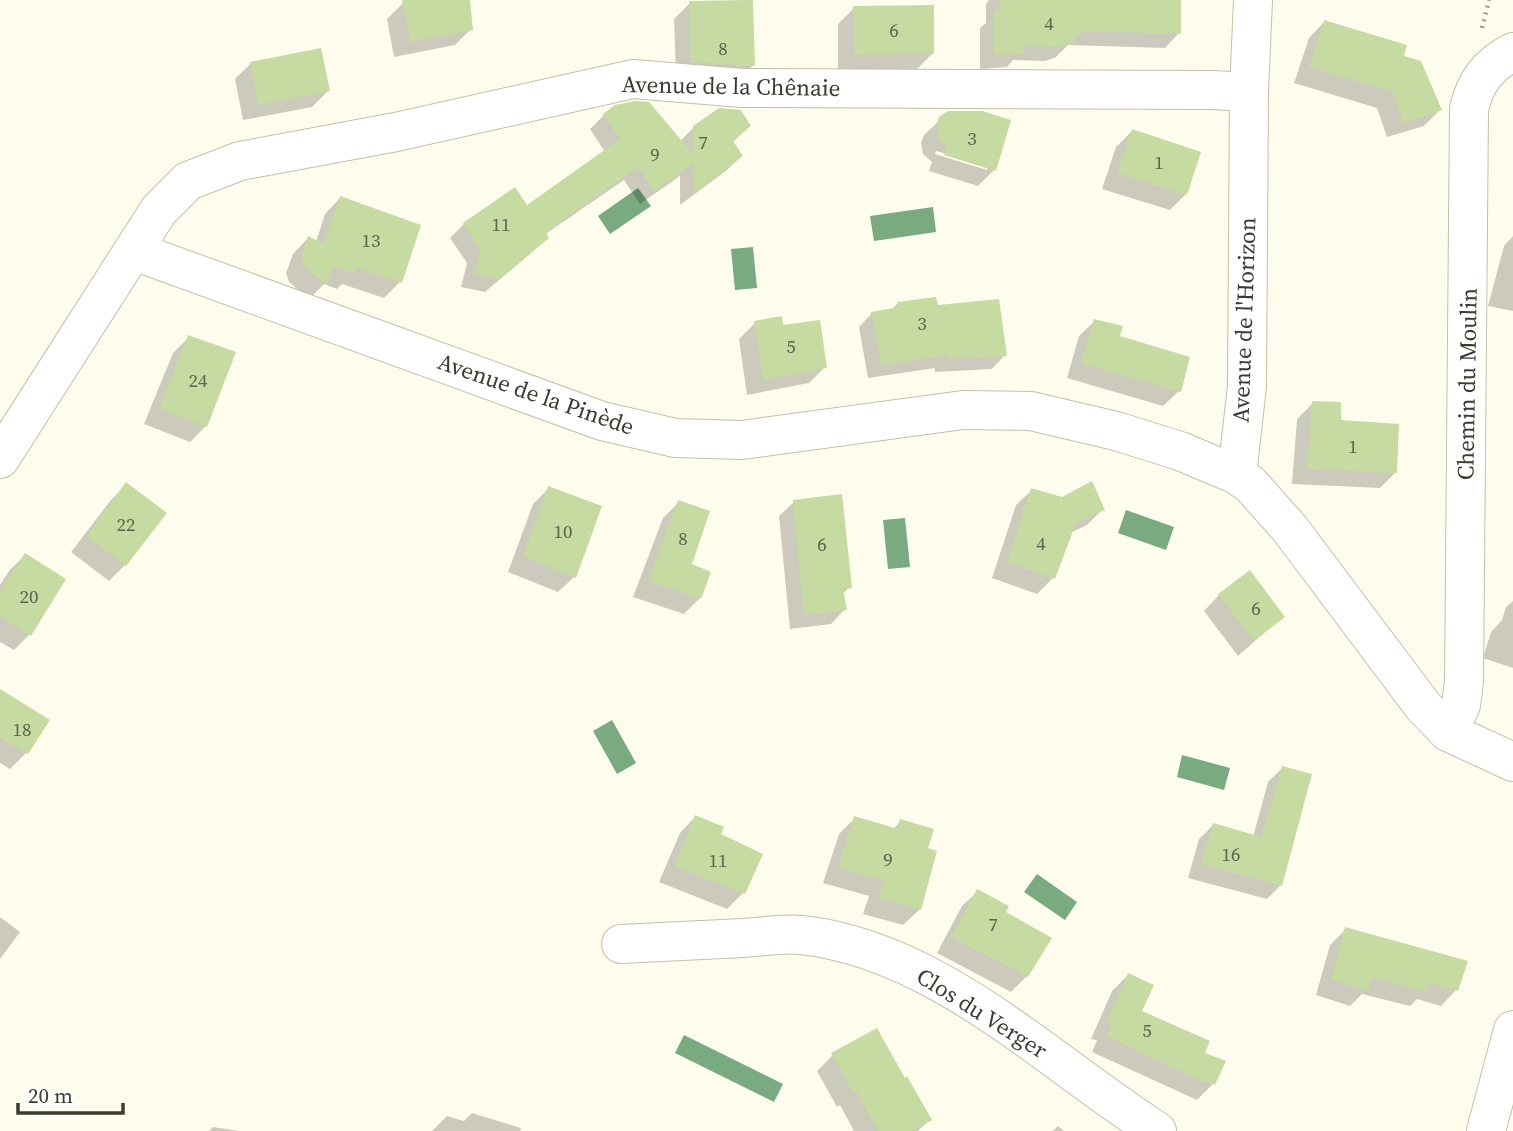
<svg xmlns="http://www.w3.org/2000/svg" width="1513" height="1131" viewBox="0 0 1513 1131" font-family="'Source Serif 4',serif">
  <rect width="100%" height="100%" fill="#fefded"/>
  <g fill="#79aa80">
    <polygon points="638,188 651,206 610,234 598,216"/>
    <polygon points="933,207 936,232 874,241 870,216"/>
    <polygon points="753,247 757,288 735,290 731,249"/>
    <polygon points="1126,510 1174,527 1166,550 1118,533"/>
    <polygon points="905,518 910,567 888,569 883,520"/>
    <polygon points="612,720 636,763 617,774 593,731"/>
    <polygon points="1182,755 1230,768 1224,790 1177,777"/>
    <polygon points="1037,874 1077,902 1065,920 1024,892"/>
    <polygon points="684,1035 783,1084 774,1102 675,1053"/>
  </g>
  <g fill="#0003" fill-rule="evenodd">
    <polygon points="418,0 468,0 471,29 455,45 394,57 387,19 403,3"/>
    <polygon points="751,0 753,65 737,81 676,77 674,19 690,3"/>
    <polygon points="989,0 1096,0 1179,33 1165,48 1068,45 1055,58 1044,61 1013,60 1007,67 980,69 980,28 986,23 986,4"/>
    <polygon points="854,8 933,53 917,69 838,70 838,24"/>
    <polygon points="1324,22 1402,57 1440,110 1424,126 1387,137 1377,108 1294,83 1309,38"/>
    <polygon points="251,63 328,91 312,107 243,120 235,79"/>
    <polygon points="604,115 680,141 694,127 749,126 732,143 741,156 727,170 680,205 680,176 640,204 624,180 547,233 532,252 485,292 461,287 467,263 450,238 464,224 514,190 526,207 605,152 590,129"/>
    <path d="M941,119L994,170L978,186L929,171L932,162L923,154L921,143L924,135ZM936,151L987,166V170L935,154Z"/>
    <polygon points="1132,131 1186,194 1170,210 1102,189 1116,147"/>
    <polygon points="340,198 400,282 384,298 342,284 337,289 324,284 309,299 289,282 286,273 293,254 308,238 316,242 325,214"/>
    <polygon points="1513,236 1513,311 1488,306 1504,246"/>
    <polygon points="898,303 936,306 1005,355 992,369 935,372 935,368 868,378 859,327 872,313 891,310"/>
    <polygon points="1095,321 1179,391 1163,406 1067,378 1079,336"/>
    <polygon points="755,323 781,327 825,367 809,383 747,395 739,339"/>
    <polygon points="189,337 206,426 190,442 144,424 173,353"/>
    <polygon points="1313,403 1339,422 1396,472 1380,488 1292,484 1297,419"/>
    <polygon points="127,485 125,565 109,581 71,552 111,500"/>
    <polygon points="549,488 574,577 558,592 508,572 533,504"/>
    <polygon points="1032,490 1103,509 1087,525 1070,533 1053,578 1037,594 992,578 1016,505"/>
    <polygon points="679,502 690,565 709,573 699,599 684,614 633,597 663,518"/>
    <polygon points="794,502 850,587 842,594 845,609 831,624 790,629 779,516"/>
    <polygon points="25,555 29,635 14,650 0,642 0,585 9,571"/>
    <polygon points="1219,595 1283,616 1238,656 1204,611"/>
    <polygon points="1513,601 1513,668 1483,658 1491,632 1502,620 1506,607"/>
    <polygon points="0,691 47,720 26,753 10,769 0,763"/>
    <polygon points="1282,768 1281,885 1267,899 1188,878 1199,839 1213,825 1253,837 1268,782"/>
    <polygon points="695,817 743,893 727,909 659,882 680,833"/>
    <polygon points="855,818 893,829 901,821 926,849 934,852 919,910 903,925 863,914 869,896 823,883 839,834"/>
    <polygon points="978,891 1004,913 1027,976 1011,992 937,953 962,906"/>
    <polygon points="0,917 20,932 0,959"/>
    <polygon points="1346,929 1456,990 1441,1006 1417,999 1410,1006 1362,994 1350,1006 1316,995 1330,945"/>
    <polygon points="1128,975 1140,1012 1202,1054 1213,1084 1197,1100 1092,1052 1097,1040 1091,1039 1112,991"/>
    <polygon points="833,1055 904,1080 930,1119 918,1131 854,1131 840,1105 837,1107 817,1071"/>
    <polygon points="472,1113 521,1128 520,1131 432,1131 447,1116 464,1121"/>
    <polygon points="1058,1126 1064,1131 1053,1131"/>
    <polygon points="213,1127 240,1131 209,1131"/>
  </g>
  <g fill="#c5dba1">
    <polygon points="402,0 470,0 473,30 410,42"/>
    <polygon points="753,0 755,66 691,62 689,1"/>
    <polygon points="1000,0 1181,0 1181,34 1083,31 1071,44 1060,47 1023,46 1023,53 994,55 994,12 1000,12"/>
    <polygon points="934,5 934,54 853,55 853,6"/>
    <polygon points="1324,20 1407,45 1404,56 1421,61 1442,110 1403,123 1393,92 1309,67"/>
    <polygon points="321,48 330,91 258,105 250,62"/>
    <polygon points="635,101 649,102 693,154 693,126 719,108 741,110 751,126 733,141 743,156 694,194 693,164 654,191 638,167 555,225 556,226 546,233 549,238 500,279 474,273 480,249 463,223 515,187 527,205 620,139 603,114 615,105"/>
    <polygon points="948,111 982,111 1011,120 996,171 944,155 947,146 939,138 936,126 939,117"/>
    <polygon points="1132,129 1201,152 1187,195 1117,173"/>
    <polygon points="340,196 421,225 402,283 356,268 354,274 333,266 326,284 304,266 301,257 308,236 324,244"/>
    <polygon points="936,297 938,305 999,299 1007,356 948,359 948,355 881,365 871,312 899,307 897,302"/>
    <polygon points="782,316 783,325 820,320 827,368 763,380 754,321"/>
    <polygon points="1094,319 1123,326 1120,336 1190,357 1181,392 1081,363"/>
    <polygon points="188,335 236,352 207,427 159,408"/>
    <polygon points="1312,401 1341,402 1341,420 1399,424 1397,473 1307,469"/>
    <polygon points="1092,481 1105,510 1076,523 1055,579 1007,562 1031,488 1062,497"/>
    <polygon points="126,482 167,513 126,566 86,536"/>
    <polygon points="548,486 602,506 576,578 523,556"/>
    <polygon points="842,494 852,588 843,589 847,610 804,615 793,500"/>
    <polygon points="678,500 710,511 692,564 711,572 701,599 648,581"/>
    <polygon points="25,553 66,579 31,636 0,616 0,591"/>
    <polygon points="1250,570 1285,617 1254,641 1218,594"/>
    <polygon points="0,689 50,720 28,754 0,738"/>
    <polygon points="1282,766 1312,774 1282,886 1201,864 1213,823 1262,837"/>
    <polygon points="695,815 724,827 721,834 763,854 745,894 674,866"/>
    <polygon points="854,816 898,829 900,819 934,829 928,848 937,851 921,910 878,898 884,881 838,868"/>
    <polygon points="977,889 1009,906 1006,912 1052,938 1028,977 951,937"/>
    <polygon points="1345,927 1468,961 1458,991 1430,983 1427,992 1372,978 1368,991 1331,980"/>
    <polygon points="1128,973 1154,985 1142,1011 1210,1041 1205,1053 1226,1061 1215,1085 1194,1078 1107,1036 1111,1024 1106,1023"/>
    <polygon points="877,1028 905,1078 907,1076 932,1120 913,1131 878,1131 856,1091 853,1093 831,1053"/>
  </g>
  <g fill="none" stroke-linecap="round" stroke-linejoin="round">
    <g stroke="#c3c0a7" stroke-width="40">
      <g id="street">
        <polyline points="134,251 602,421 675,438 742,440 963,410 1031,411 1116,431 1180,451 1237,475 1251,485 1290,529 1423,706 1448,732 1513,762"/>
        <polyline points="0,459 159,210 188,181 240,161 396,132 633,79 742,88 1213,90 1249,92"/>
        <polyline points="1237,475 1247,386 1249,92 1253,0"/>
        <path d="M1448,732L1461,705L1464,682L1469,109C1475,82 1488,65 1513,52"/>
        <path d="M621,944C662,942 703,940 743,938C762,937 783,933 802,935C937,950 1046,1060 1157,1131"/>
        <polyline points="1486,1131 1513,1030"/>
      </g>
    </g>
    <polyline stroke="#a09f91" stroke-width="4.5" stroke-dasharray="2 5" stroke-linecap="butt" points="1482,28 1489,0"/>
    <use href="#street" stroke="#fff" stroke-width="38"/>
  </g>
  <g text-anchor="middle" stroke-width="5" stroke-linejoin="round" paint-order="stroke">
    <g font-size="19" fill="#5e634d">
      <text x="1049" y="30">4</text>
      <text x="894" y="37">6</text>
      <text x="723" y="55">8</text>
      <text x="972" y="145">3</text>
      <text x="703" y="149">7</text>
      <text x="655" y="161">9</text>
      <text x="1159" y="169">1</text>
      <text x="501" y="231">11</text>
      <text x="371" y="247">13</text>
      <text x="922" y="330">3</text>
      <text x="791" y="353">5</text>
      <text x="198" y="387">24</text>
      <text x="1353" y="453">1</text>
      <text x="126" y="531">22</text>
      <text x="563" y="538">10</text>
      <text x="683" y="545">8</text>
      <text x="1041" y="550">4</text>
      <text x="822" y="551">6</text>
      <text x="29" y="603">20</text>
      <text x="1256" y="615">6</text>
      <text x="22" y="736">18</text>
      <text x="1231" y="861">16</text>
      <text x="888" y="866">9</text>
      <text x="718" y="867">11</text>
      <text x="993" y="931">7</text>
      <text x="1147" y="1037">5</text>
    </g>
    <g font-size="23" fill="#3c3b31" stroke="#fff">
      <text transform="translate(731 86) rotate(1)" y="8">Avenue de la Chênaie</text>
      <text transform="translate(1244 320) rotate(-88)" y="8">Avenue de l'Horizon</text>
      <text transform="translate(1467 384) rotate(-89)" y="8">Chemin du Moulin</text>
      <text transform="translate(536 394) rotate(19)" y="8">Avenue de la Pinède</text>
      <text transform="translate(982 1013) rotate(32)" y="8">Clos du Verger</text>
    </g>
  </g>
  <path d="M18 1103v10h105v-10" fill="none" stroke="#3c3b31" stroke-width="3.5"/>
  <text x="28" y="1103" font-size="21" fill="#3c3b31" stroke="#ffffff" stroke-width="5" paint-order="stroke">20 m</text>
</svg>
